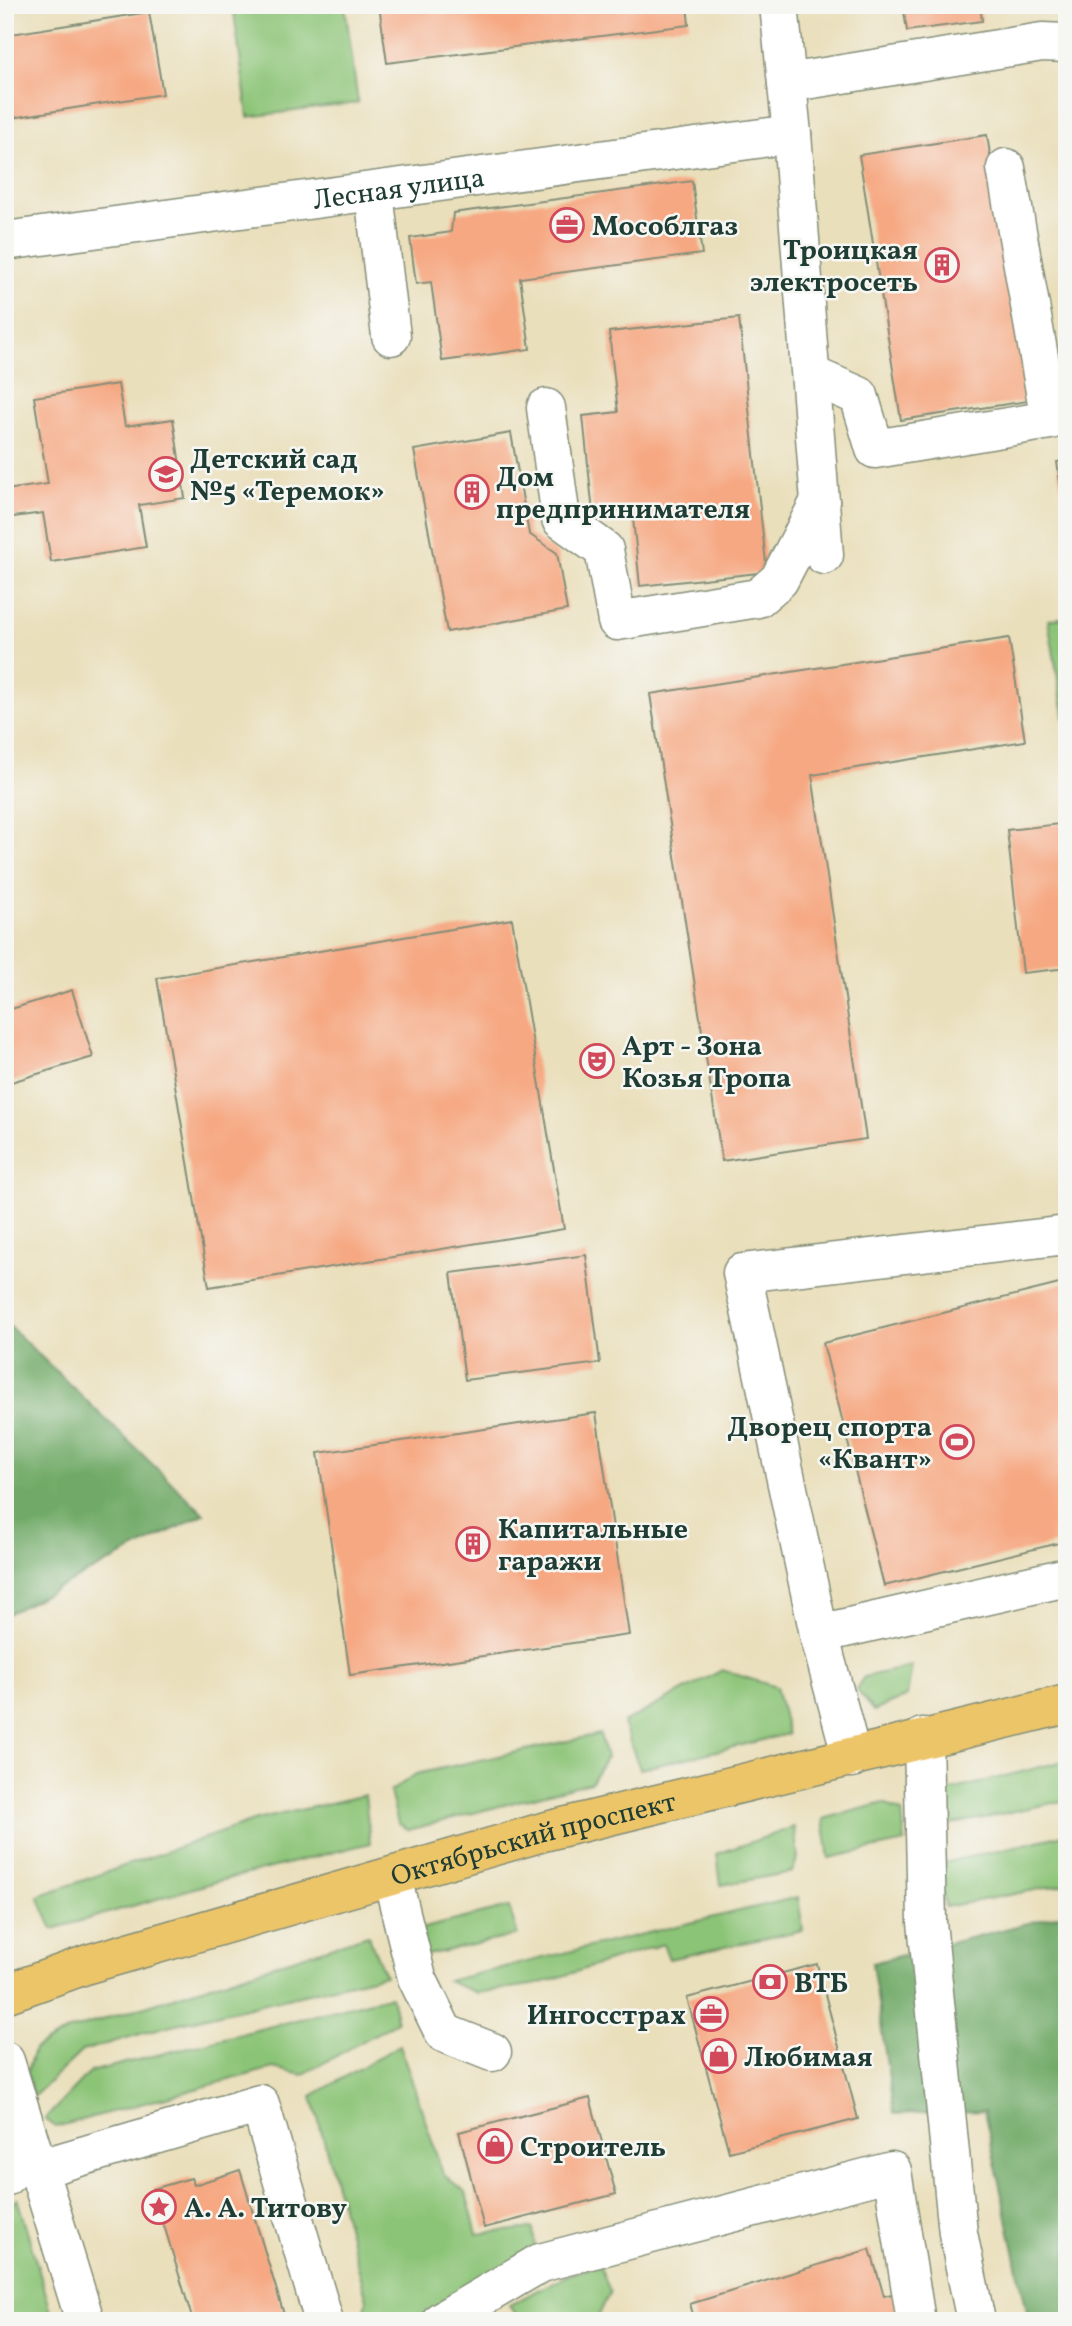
<svg xmlns="http://www.w3.org/2000/svg" width="1072" height="2326" viewBox="0 0 1072 2326" font-family="Vollkorn,serif">
  <rect width="100%" height="100%" fill="#f6f6f2"/>
  <filter id="ink" filterUnits="userSpaceOnUse"><feTurbulence type="fractalNoise" baseFrequency=".0143" numOctaves="2"/><feDisplacementMap in="SourceGraphic" scale="14" xChannelSelector="R" yChannelSelector="G"/><feConvolveMatrix kernelMatrix="1 2 1 2 8 2 1 2 1" color-interpolation-filters="sRGB"/></filter>
  <filter id="wash" filterUnits="userSpaceOnUse"><feTurbulence type="fractalNoise" baseFrequency=".00686" numOctaves="4" result="noise"/><feDisplacementMap in="SourceGraphic" scale="28" xChannelSelector="R" yChannelSelector="G"/><feGaussianBlur stdDeviation="1.57" result="paint"/><feColorMatrix in="noise" values="0 0 0 0 0 0 0 0 0 0 0 0 0 0 0 0 0 1.4 0 .05"/><feComposite in="paint" operator="in"/></filter>
  <g filter="url(#wash)">
    <rect width="100%" height="100%" fill="#eadfbb"/>
    <g fill="#8cc477" stroke="#568056" stroke-width="2">
      <polygon points="233,5 345,5 358,103 248,117"/>
      <polygon points="1067,617 1067,732 1048,620"/>
      <polygon points="912,1666 907,1696 874,1711 856,1689 864,1677"/>
      <polygon points="722,1670 776,1687 788,1734 640,1769 623,1723"/>
      <polygon points="600,1734 606,1758 591,1782 409,1830 398,1823 390,1792 416,1774"/>
      <polygon points="1067,1760 1067,1800 940,1827 944,1792"/>
      <polygon points="365,1795 370,1843 215,1882 53,1929 38,1896 256,1820"/>
      <polygon points="884,1803 902,1812 905,1842 829,1858 823,1819"/>
      <polygon points="794,1827 798,1857 792,1872 721,1885 717,1854"/>
      <polygon points="1067,1834 1067,1884 945,1907 939,1864"/>
      <polygon points="798,1897 803,1930 669,1959 663,1944 538,1984 477,1993 447,1981"/>
      <polygon points="509,1907 518,1935 427,1955 420,1929"/>
      <polygon points="368,1935 385,1975 164,2027 82,2051 33,2097 27,2072 34,2049 70,2030"/>
      <polygon points="391,1996 397,2022 302,2075 273,2068 56,2127 45,2119 90,2072"/>
      <polygon points="400,2045 443,2174 466,2193 477,2234 533,2228 535,2251 506,2273 417,2321 363,2321 367,2300 312,2096"/>
      <polygon points="17,2198 54,2321 11,2321 5,2312 5,2211"/>
      <polygon points="599,2264 610,2292 596,2321 521,2321 509,2305 566,2276"/>
    </g>
    <g fill="#71aa68" stroke="#48744e" stroke-width="2">
      <polygon points="5,1322 204,1514 5,1615"/>
      <polygon points="1067,1913 1067,2321 1029,2321 984,2111 894,2114 872,1963"/>
    </g>
    <g id="blocks">
      <g fill="#f6a882">
        <polygon points="379,5 687,5 689,25 387,63"/>
        <polygon points="903,5 980,5 982,21 907,31"/>
        <polygon points="149,12 163,94 5,119 5,35"/>
        <polygon points="987,135 1028,401 901,420 859,155"/>
        <polygon points="692,181 702,254 520,278 530,349 442,361 431,282 416,284 410,238 451,232 453,213"/>
        <polygon points="739,318 767,572 640,586 632,509 593,513 583,416 618,412 609,332"/>
        <polygon points="118,384 125,426 173,419 185,498 139,505 146,547 51,562 43,513 5,518 5,490 48,484 34,397"/>
        <polygon points="511,433 529,534 557,553 567,610 447,632 414,450"/>
        <polygon points="1067,460 1067,515 1065,515 1057,462"/>
        <polygon points="1009,638 1025,741 812,775 866,1139 722,1161 650,694"/>
        <polygon points="1067,823 1067,968 1023,973 1007,830"/>
        <polygon points="512,919 564,1229 209,1287 157,978"/>
        <polygon points="72,990 93,1057 5,1084 5,1011"/>
        <polygon points="586,1255 600,1363 465,1380 451,1273"/>
        <polygon points="1067,1282 1067,1541 884,1586 823,1343"/>
        <polygon points="596,1413 629,1635 350,1675 318,1453"/>
        <polygon points="817,1964 858,2119 729,2152 687,1998"/>
        <polygon points="590,2098 616,2194 484,2228 459,2132"/>
        <polygon points="240,2170 286,2321 193,2321 153,2189 191,2178 194,2185"/>
        <polygon points="870,2249 884,2296 892,2294 900,2321 695,2321 690,2304"/>
      </g>
    </g>
  </g>
  <g filter="url(#ink)">
    <use href="#blocks" fill-opacity="0" stroke="#848e78" stroke-width="2"/>
    <g fill="none" stroke-linecap="round" stroke-linejoin="round">
      <g stroke="#848e78" stroke-width="41">
        <g id="minor">
          <polyline points="779,5 792,134 824,555"/>
          <polyline points="787,83 1042,42 1067,43"/>
          <polyline points="374,193 391,336"/>
          <path id="s1" d="M5,241L792,134"/>
          <polyline points="811,375 859,396 875,449 1050,420 1006,168"/>
          <polyline points="546,408 561,519 604,550 617,621 758,598 779,580 820,501"/>
          <polyline points="1067,1235 742,1273 819,1634 1067,1577"/>
          <polyline points="819,1634 852,1758"/>
          <polyline points="923,1737 927,1922 958,2233 976,2321"/>
          <polyline points="392,1877 417,1978 444,2033 492,2052"/>
          <polyline points="5,2061 85,2321"/>
          <polyline points="38,2169 260,2104 324,2321"/>
          <polyline points="5,2177 33,2151"/>
          <polyline points="441,2321 540,2263 892,2171 916,2321"/>
        </g>
      </g>
      <g stroke="#848e78" stroke-width="41">
        <g id="major">
          <path id="s2" d="M5,1994L88,1964L543,1832L1067,1704"/>
        </g>
      </g>
      <use href="#minor" stroke="#fff" stroke-width="38"/>
      <use href="#major" stroke="#edc569" stroke-width="38"/>
    </g>
  </g>
  <defs>
    <g id="office-ring" transform="scale(1.75)"><circle r="9.5" fill="#f6f6f2" stroke="#d1495b" stroke-width="1.5"/><path d="M-6-3h4V-5.5h4V-3h4V5H-6ZM-1-4.5V-3h2v-1.5ZM-6 0V1H6V0Z" fill="#d1495b"/></g>
    <g id="building-ring" transform="scale(1.75)"><circle r="9.5" fill="#f6f6f2" stroke="#d1495b" stroke-width="1.5"/><path d="M-4-6H4V6H1V3H-1V6H-4ZM-2.5-4.3h1.7v1.8h-1.7ZM.8-4.3h1.7v1.8H.8ZM-2.5-1h1.7V.8h-1.7ZM.8-1h1.7V.8H.8Z" fill="#d1495b"/></g>
    <g id="school-ring" transform="scale(1.75)"><circle r="9.5" fill="#f6f6f2" stroke="#d1495b" stroke-width="1.5"/><path d="M0-5L7-2L0 1L-7-2ZM-4 1L0 2.5L4 1V4Q0 6-4 4Z" fill="#d1495b"/></g>
    <g id="theatre-ring" transform="scale(1.75)"><circle r="9.5" fill="#f6f6f2" stroke="#d1495b" stroke-width="1.5"/><path d="M-5-5.5Q0-4 5-5.5V0Q5 5 0 6Q-5 5-5 0ZM-3.3-2.5H-1v1.5H-3.3ZM1-2.5H3.3v1.5H1ZM-2.8 1Q0 5.5 2.8 1Z" fill="#d1495b"/></g>
    <g id="stadium-ring" transform="scale(1.75)"><circle r="9.5" fill="#f6f6f2" stroke="#d1495b" stroke-width="1.5"/><path d="M0-5a6.5 5 0 1 0 0 10a6.5 5 0 1 0 0-10ZM-3.5-1.8h7v3.6h-7Z" fill="#d1495b"/></g>
    <g id="bank-ring" transform="scale(1.75)"><circle r="9.5" fill="#f6f6f2" stroke="#d1495b" stroke-width="1.5"/><path d="M-6-4H6V4H-6ZM0-2.3a2.3 2.3 0 1 0 0 4.6a2.3 2.3 0 1 0 0-4.6Z" fill="#d1495b"/></g>
    <g id="shop-ring" transform="scale(1.75)"><circle r="9.5" fill="#f6f6f2" stroke="#d1495b" stroke-width="1.5"/><path d="M-5-2.5h2.3a2.7 3.5 0 0 1 5.4 0H5L5.5 6h-11ZM-1.5-2.5h3a1.5 2.3 0 0 0-3 0Z" fill="#d1495b"/></g>
    <g id="sight-ring" transform="scale(1.75)"><circle r="9.5" fill="#f6f6f2" stroke="#d1495b" stroke-width="1.5"/><path d="M0-6L1.8-2.2L6-1.7L2.9 1.2L3.7 5.4L0 3.3L-3.7 5.4L-2.9 1.2L-6-1.7L-1.8-2.2Z" fill="#d1495b"/></g>
  </defs>
  <g fill-rule="evenodd">
    <use href="#office-ring" x="567" y="225"/>
    <use href="#building-ring" x="942" y="265"/>
    <use href="#school-ring" x="166" y="474"/>
    <use href="#building-ring" x="472" y="492"/>
    <use href="#theatre-ring" x="597" y="1061"/>
    <use href="#stadium-ring" x="957" y="1442"/>
    <use href="#building-ring" x="473" y="1544"/>
    <use href="#bank-ring" x="770" y="1982"/>
    <use href="#office-ring" x="711" y="2014"/>
    <use href="#shop-ring" x="719" y="2056"/>
    <use href="#shop-ring" x="495" y="2146"/>
    <use href="#sight-ring" x="159" y="2207"/>
  </g>
  <g text-anchor="middle" stroke-width="5" stroke-linejoin="round" paint-order="stroke">
    <g font-size="28" fill="#1f3d34" stroke="#f6f6f2">
      <text dy="10" stroke="none"><textPath href="#s1" startOffset="397">Лесная улица</textPath></text>
      <text dy="10" stroke="none"><textPath href="#s2" startOffset="551">Октябрьский проспект</textPath></text>
    </g>
    <g font-size="28" font-weight="bold" fill="#1f3d34" stroke="#f6f6f2" text-anchor="start">
      <text x="592" y="235">Мособлгаз</text>
      <text x="918" y="259" text-anchor="end">Троицкая<tspan x="918" dy="32">электросеть</tspan></text>
      <text x="190" y="468">Детский сад<tspan x="190" dy="32">№5 «Теремок»</tspan></text>
      <text x="496" y="486">Дом<tspan x="496" dy="32">предпринимателя</tspan></text>
      <text x="622" y="1055">Арт - Зона<tspan x="622" dy="32">Козья Тропа</tspan></text>
      <text x="932" y="1436" text-anchor="end">Дворец спорта<tspan x="932" dy="32">«Квант»</tspan></text>
      <text x="498" y="1538">Капитальные<tspan x="498" dy="32">гаражи</tspan></text>
      <text x="794" y="1992">ВТБ</text>
      <text x="686" y="2024" text-anchor="end">Ингосстрах</text>
      <text x="744" y="2066">Любимая</text>
      <text x="520" y="2156">Строитель</text>
      <text x="184" y="2217">А. А. Титову</text>
    </g>
  </g>
  <rect width="1072" height="2326" fill="none" stroke="#f6f6f2" stroke-width="28"/>
</svg>
